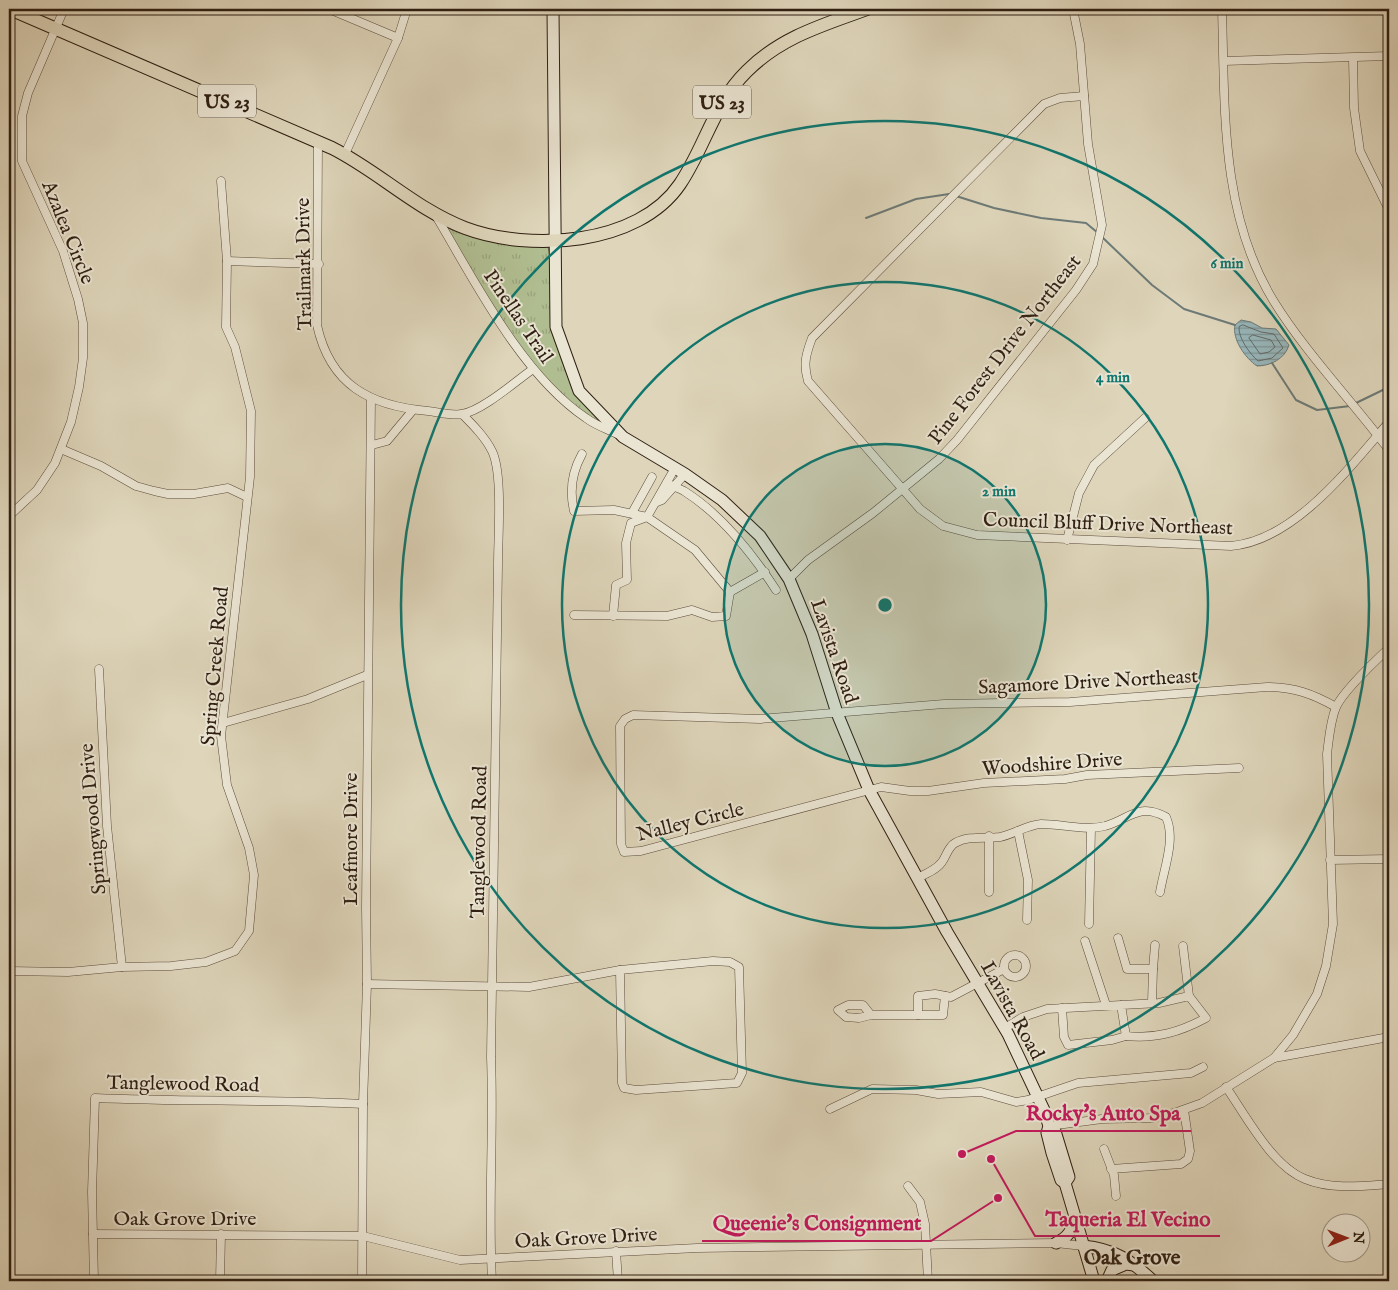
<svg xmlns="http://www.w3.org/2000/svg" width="1398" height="1290" viewBox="0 0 1398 1290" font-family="'IM FELL English',serif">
  <defs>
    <pattern id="park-tufts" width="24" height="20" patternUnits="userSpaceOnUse" patternTransform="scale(1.25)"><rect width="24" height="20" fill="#b0bd90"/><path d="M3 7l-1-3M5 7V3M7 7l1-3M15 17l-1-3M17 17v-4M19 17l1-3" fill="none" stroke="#98a27b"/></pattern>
    <pattern id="water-rules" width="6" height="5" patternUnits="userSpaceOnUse" patternTransform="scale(1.25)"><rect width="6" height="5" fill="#97b6ba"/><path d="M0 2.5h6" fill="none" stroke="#7c9396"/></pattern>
  </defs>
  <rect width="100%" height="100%" fill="#ded5ba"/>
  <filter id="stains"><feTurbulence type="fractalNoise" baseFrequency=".004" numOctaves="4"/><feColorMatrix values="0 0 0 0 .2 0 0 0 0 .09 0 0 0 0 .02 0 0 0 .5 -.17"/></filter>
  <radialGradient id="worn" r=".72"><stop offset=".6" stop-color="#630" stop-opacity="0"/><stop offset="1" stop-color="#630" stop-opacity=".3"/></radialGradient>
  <polygon fill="url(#park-tufts)" stroke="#706e51" points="442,222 547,240 556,294 556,327 579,391 623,437 587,420 527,362"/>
  <path fill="url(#water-rules)" stroke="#6d7a77" d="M1241,320L1251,322L1262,328L1276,329L1289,345C1285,359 1270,366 1257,366C1245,358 1232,339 1235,325Z"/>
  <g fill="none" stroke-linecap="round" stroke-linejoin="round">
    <g stroke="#636a66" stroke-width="1">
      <path d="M1243,325L1261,332L1274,334L1283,348L1272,358L1258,361C1250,354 1238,338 1239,327Z"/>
      <polygon points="1253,335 1271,340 1275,347 1269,352 1260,354 1249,338"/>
    </g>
    <g stroke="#6d7a77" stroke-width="2">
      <polyline points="956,196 994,208 1041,218 1086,223 1098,233"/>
      <polyline points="866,218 916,199 949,194"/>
      <polyline points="1101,236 1152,285 1184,309 1235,325"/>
      <polyline points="1272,363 1296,400 1317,410 1350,406"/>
      <polyline points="1354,404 1389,387"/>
    </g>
    <g stroke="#5b4c3c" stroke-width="9">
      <g id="street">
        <polyline points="329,9 398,38"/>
        <path d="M1222,9C1225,107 1220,213 1273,300C1305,352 1352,401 1389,450"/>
        <polyline points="1353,58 1354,108 1360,151 1389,210"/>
        <polyline points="1224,61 1389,56"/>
        <path d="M1084,96L1060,98L1044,104L812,338C806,354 803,364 808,381L920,509L943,526L977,535L1231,546C1294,541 1350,467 1389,422"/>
        <path d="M318,141L317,325C330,385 370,406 428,411C438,412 452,416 462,414C482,411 516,381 533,369"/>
        <polyline points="345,154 398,38 407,9"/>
        <path d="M436,216C475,282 522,375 586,418C595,425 607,429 617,434"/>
        <polyline points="227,261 319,264"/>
        <path d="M462,414C473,425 485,437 492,451C503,473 498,536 498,564L491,1057C494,1132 488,1207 492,1281"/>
        <polyline points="372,445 387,441 413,410"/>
        <polyline points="61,449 101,466 136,486 154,491 168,494 194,494 228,488 247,497"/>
        <path d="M667,483C672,486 678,488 684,491C722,515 752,553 776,590"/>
        <polyline points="657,502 662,500 685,474"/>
        <polyline points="632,513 652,477"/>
        <polyline points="9,516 37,490 55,463 71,422 79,387 83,358 83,323 78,299 63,251 22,161 22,116 28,93 64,9"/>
        <polyline points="1067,540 1079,493 1094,465 1145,418"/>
        <polyline points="789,579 808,560 873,513 939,459 957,440 1076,290 1093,264 1102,225 1088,144 1080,44 1073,9"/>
        <polyline points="730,592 765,572"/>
        <path d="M574,615L667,616L692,610L712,617L726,616L730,592L695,550L647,517L614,510L574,511C569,490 572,472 582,454"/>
        <polyline points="613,616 616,585 627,580 626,543 631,523 647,517 675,468"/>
        <polyline points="99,669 107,826 122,967"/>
        <polyline points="223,723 308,699 367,675"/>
        <path d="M1239,768L1087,775L1065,779L984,783L928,791H910L881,787L641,851L624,852L621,844L620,726L625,719L633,715L760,719L944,704L1070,702L1267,687C1294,687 1313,694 1336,707"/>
        <polyline points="1018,831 1028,880 1027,920"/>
        <polyline points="989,836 989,892"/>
        <polyline points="1330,860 1389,859"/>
        <path d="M917,878C926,874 936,870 942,862C947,855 948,847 955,843C969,835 986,839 1000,837C1014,834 1027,825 1041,824C1062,824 1085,831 1105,826C1130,819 1138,802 1166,817C1176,839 1164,868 1160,892"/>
        <polyline points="1089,924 1091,828"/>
        <polyline points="1118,938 1127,969 1153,969 1152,1003"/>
        <polyline points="1085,941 1106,1005"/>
        <polyline points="1183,946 1189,996"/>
        <circle cx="1015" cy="966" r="11"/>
        <polygon points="713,961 730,962 739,967 742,1073 737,1083 636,1090 624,1088 622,1083 620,970"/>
        <polyline points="1153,969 1155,945"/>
        <polyline points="9,971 68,972 122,967 171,966 206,962 235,951 249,931 254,875 249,848 227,785 221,736 250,477 251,411 235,347 226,327 227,261 221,181"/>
        <polyline points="367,984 529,987 620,970"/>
        <polyline points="1062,1008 1064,1037 1068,1045 1112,1040 1126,1036"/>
        <polyline points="871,1015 863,1005 848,1005 838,1010 846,1017 859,1018 871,1015 918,1015 918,996 935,994 951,997 1004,969"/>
        <polyline points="918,1015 943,1015 945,996"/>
        <path d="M1005,1028L1023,1017L1047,1009L1159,1003L1189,996L1206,1018C1180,1032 1156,1039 1126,1036L1121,1005"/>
        <polyline points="1274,1058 1389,1037"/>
        <path d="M1226,1087C1246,1116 1272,1166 1305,1179C1332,1190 1362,1186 1389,1184"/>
        <polyline points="830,1109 872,1089 916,1090 938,1094 981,1092 1016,1102 1028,1100 1078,1083 1191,1073 1203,1067"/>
        <path d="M1049,1126L1102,1119L1152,1118L1174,1113L1202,1103L1274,1058L1293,1035L1317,994L1326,966L1333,924L1327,754C1329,739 1330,722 1336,707C1344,690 1374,662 1389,648"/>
        <polyline points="1104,1149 1114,1175 1116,1196"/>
        <polyline points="1111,1169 1181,1164 1188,1159 1190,1151 1184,1110"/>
        <polyline points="908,1186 920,1202 925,1224 928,1281"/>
        <polyline points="93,1234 363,1236 460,1260 697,1248 1056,1243 1083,1246"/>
        <polyline points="616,1251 618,1281"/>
        <path d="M94,1281L92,1192L95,1098C184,1102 274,1099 363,1104"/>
        <polyline points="220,1281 221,1234"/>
        <polyline points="362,1281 363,1104 367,984 366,907 371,398"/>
      </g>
    </g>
    <g stroke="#2f1f12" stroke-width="13">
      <g id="secondary">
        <polyline points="553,9 556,327 579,391 623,437 685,474 722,500 760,536 789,579 812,634 837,713 869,790 947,932 1008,1034 1044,1110 1049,1126 1047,1133 1052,1153 1061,1180 1065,1183 1094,1281"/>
        <polyline points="1049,1126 1055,1131 1069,1177 1065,1183"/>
        <path d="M1056,1243C1069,1237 1071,1231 1075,1219"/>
        <path d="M1083,1246C1114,1249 1131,1260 1153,1281"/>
        <polyline points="1107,1281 1112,1270 1126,1264 1134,1265"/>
      </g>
    </g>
    <g stroke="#2f1f12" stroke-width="14">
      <path id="primary" d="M10,9L332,148C378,171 417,210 465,228C529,252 638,246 680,184C705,147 714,103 747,71C781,37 823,25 867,9"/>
    </g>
    <use href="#street" stroke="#eae4d2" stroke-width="8"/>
    <use href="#secondary" stroke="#eae4d2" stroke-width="11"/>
    <use href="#primary" stroke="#ded5ba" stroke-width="12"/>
  </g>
  <circle cx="885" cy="605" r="161" fill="#0f766e" fill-opacity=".12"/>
  <g fill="none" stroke="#0f766e" stroke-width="2.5">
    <circle cx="885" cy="605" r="161"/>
    <circle cx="885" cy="605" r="323"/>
    <circle cx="885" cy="605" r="484"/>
  </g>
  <g text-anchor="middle" stroke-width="4" stroke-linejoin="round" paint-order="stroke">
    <g fill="#eae4d2" stroke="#675a4c" stroke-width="1">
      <rect x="198" y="84.5" width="58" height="33" rx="4"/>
      <rect x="693" y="85.5" width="58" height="33" rx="4"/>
    </g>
    <g font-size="19" font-weight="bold" fill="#2f1f12">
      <text x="227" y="108">US 23</text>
      <text x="722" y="109">US 23</text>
    </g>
    <g font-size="20" fill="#2f1f12" stroke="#eae4d2">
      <text transform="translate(69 232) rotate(68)" y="7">Azalea Circle</text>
      <text transform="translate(303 264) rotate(-91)" y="7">Trailmark Drive</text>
      <text transform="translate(519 316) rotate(56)" y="7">Pinellas Trail</text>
      <text transform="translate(1004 349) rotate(-52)" y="7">Pine Forest Drive Northeast</text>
      <text transform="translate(1108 523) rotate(2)" y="7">Council Bluff Drive Northeast</text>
      <text transform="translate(835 651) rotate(71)" y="7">Lavista Road</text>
      <text transform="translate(214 666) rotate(-85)" y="7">Spring Creek Road</text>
      <text transform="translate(1088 681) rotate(-3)" y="7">Sagamore Drive Northeast</text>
      <text transform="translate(1052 763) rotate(-4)" y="7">Woodshire Drive</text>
      <text transform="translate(92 819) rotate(-95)" y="7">Springwood Drive</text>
      <text transform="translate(690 821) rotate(-14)" y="7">Nalley Circle</text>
      <text transform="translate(350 839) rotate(-90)" y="7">Leafmore Drive</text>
      <text transform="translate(478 842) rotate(-89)" y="7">Tanglewood Road</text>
      <text transform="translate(1013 1010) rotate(61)" y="7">Lavista Road</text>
      <text transform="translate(183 1083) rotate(1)" y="7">Tanglewood Road</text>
      <text x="185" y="1225">Oak Grove Drive</text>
      <text transform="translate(586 1237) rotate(-3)" y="7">Oak Grove Drive</text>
    </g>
    <g font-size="21" font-weight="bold" fill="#2f1f12" stroke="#eae4d2">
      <text x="1132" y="1264">Oak Grove</text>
    </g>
  </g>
  <circle cx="885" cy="605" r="8" fill="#0f766e" stroke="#eae4d2" stroke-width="2.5"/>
  <g font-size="15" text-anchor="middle" font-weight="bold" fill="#0f766e" stroke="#eae4d2" stroke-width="4" stroke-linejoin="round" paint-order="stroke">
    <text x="1227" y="268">6 min</text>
    <text x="1113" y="382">4 min</text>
    <text x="999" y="496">2 min</text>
  </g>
  <path fill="none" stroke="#c2185b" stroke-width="2" d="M962 1154L1016 1131H1191M991 1159L1035 1236H1220M998 1198L931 1241H702"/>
  <g fill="#c2185b" stroke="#eae4d2" stroke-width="2">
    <circle cx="962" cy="1154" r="5"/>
    <circle cx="991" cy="1159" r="5"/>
    <circle cx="998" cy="1198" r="5"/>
  </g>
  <g font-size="21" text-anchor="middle" font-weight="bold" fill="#c2185b" stroke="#eae4d2" stroke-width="4" stroke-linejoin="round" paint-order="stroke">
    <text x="1103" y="1120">Rocky's Auto Spa</text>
    <text x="1128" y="1226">Taqueria El Vecino</text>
    <text x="817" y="1230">Queenie's Consignment</text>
  </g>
  <rect width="1398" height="1290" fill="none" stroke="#ded5ba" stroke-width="30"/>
  <rect x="10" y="10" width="1378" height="1270" fill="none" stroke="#2f1f12" stroke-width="2.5"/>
  <rect x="15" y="15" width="1368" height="1260" fill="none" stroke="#2f1f12"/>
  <g transform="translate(1346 1238) rotate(89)"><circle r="24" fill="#eae4d2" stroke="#9f9585"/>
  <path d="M0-4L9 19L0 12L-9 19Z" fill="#8f2418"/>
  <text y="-8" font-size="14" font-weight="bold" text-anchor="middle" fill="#2f1f12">N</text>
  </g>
  <rect width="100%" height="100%" filter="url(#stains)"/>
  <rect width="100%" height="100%" fill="url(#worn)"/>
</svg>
